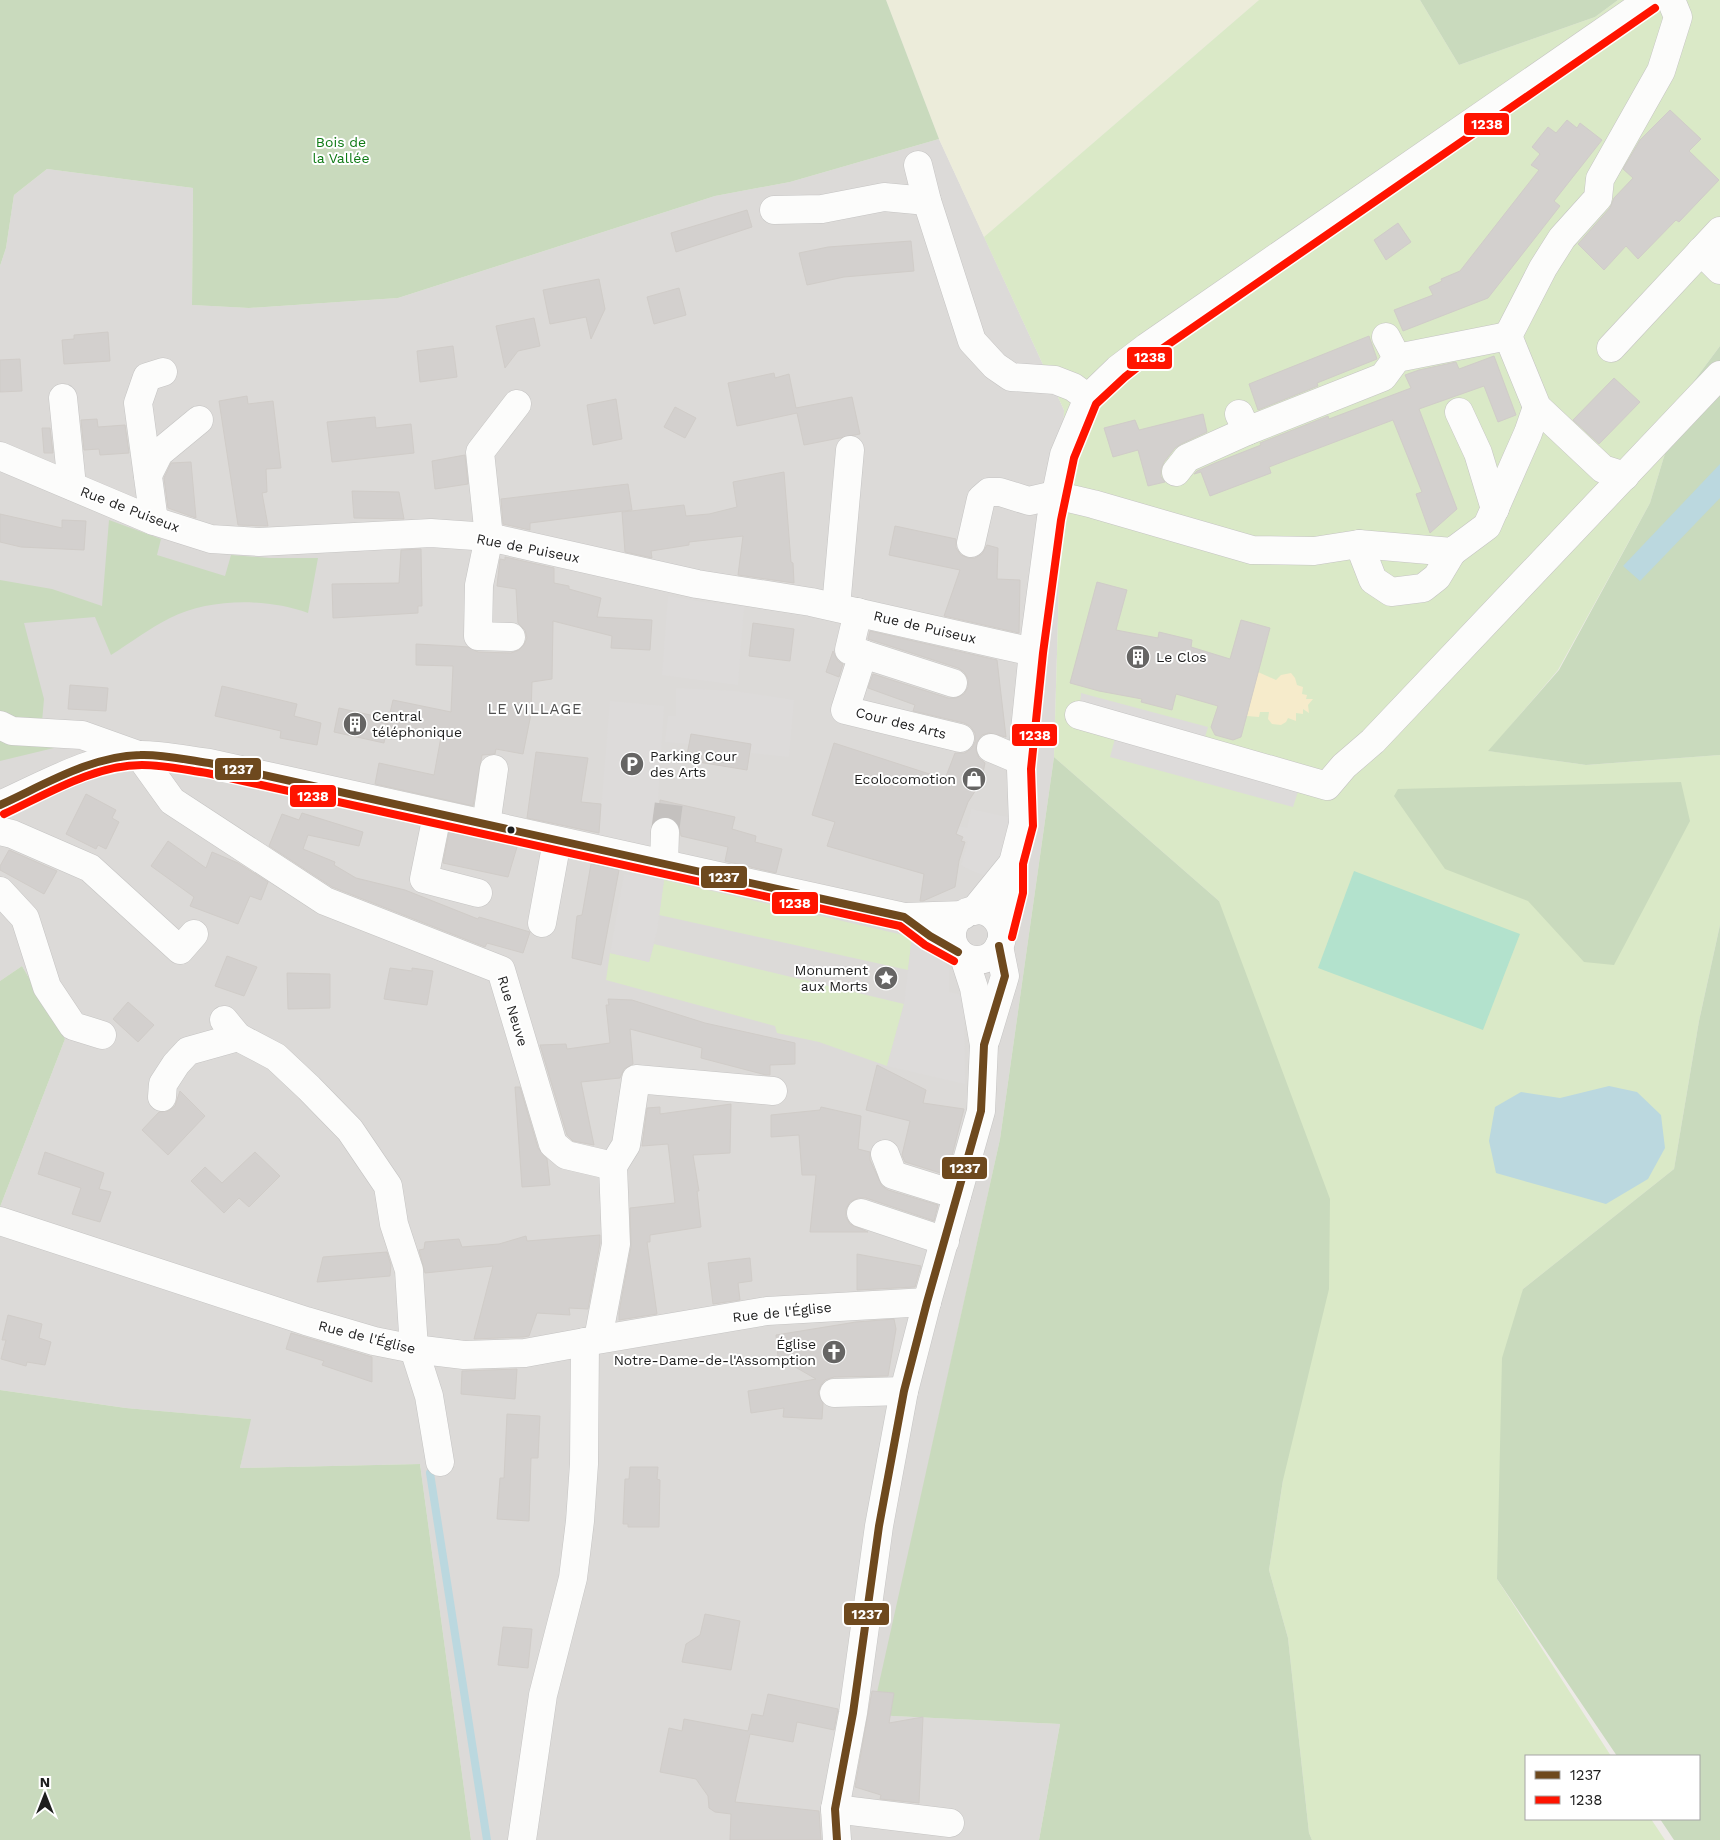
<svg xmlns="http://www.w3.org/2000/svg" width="1720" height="1840" viewBox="0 0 1720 1840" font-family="'Work Sans',sans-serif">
  <rect width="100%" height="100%" fill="#edeae7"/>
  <polygon fill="#dcdad8" points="939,139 1064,410 1054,757 1000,1139 873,1715 1060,1724 1039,1840 471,1840 420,1464 240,1468 250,1419 126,1408 0,1390 0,1207 65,1039 22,966 0,981 0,266 6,248 14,195 47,169 193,188 192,305 249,308 398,298 715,196 790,182"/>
  <polygon fill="#ececda" points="886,0 1259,0 984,237 939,139"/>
  <g fill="#dae9c7">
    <polygon points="1259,0 1420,0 1459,65 1595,17 1618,0 1720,0 1720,346 1682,397 1650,503 1558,670 1489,751 1586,765 1720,755 1720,925 1699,1021 1674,1169 1523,1289 1497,1579 1611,1756 1526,1756 1526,1819 1651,1819 1665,1840 1312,1840 1309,1833 1288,1638 1269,1570 1283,1480 1219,901 1054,757 1064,410 984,237"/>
    <polygon points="664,880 912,937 908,970 659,915"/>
    <polygon points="654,944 904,1004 887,1066 819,1042 777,1033 775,1026 606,980 610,953 649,962"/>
  </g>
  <g fill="#c9dabd">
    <polygon points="0,0 886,0 939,139 790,182 715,196 398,298 249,308 192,305 193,188 47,169 14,195 6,248 0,266"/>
    <polygon points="1420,0 1618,0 1595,17 1459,65"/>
    <polygon points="1720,346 1720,755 1586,765 1488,751 1559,670 1650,503 1682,397"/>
    <path d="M109,520L161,539L157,555L225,576L231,555L270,558H318L308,613C266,598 210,598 170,618C150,628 130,643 111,655L95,617L24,623L44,699L40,745L58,747L0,761V580L52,589L102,606Z"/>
    <polygon points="1054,757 1219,901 1330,1199 1329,1289 1283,1480 1269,1570 1288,1638 1309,1833 1312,1840 1039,1840 1060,1724 872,1715 1000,1139"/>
    <polygon points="1681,782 1690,821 1614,965 1584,962 1528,901 1445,869 1394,796 1398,789"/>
    <polygon points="1720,925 1720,1840 1674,1840 1660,1819 1699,1819 1699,1756 1617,1756 1497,1579 1502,1358 1523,1289 1674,1169 1699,1021"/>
    <polygon points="22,966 65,1039 0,1207 0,981"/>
    <polygon points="0,1390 126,1408 251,1419 240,1468 420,1464 471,1840 0,1840"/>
  </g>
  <polygon fill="#f6ebcb" points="1258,672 1276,680 1281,675 1291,673 1295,678 1297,685 1303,687 1302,694 1307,695 1306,699 1313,699 1308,705 1309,713 1303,709 1303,714 1296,713 1296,721 1288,718 1286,722 1281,725 1272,724 1268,719 1269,712 1260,712 1259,717 1247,716"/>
  <polygon fill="#b3e2cd" points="1354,871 1520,934 1483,1030 1318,968"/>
  <g fill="#dddbda">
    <polygon points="668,596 704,602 744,607 738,685 662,675"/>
    <polygon points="676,688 735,691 794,700 789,757 751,753 751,744 691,734 689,744 665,742 668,716 676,716"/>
    <polygon points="1081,693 1208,727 1201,750 1302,779 1293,807 1110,757 1116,735 1078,726"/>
    <polygon points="610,701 664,706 655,847 599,835"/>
    <polygon points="971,809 1012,818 1011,827 992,878 972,871 961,865 968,841 946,830 949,824 967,828"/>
    <polygon points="624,874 664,880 657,931 649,962 610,953"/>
    <polygon points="912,937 934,948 944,960 949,969 949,992 964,995 965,1084 887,1066 904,1004"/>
  </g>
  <g fill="#bbd8df">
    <polygon points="1720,464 1720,498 1640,581 1623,566"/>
    <polygon points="1609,1086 1637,1092 1661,1115 1665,1148 1648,1179 1606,1204 1496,1173 1489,1141 1495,1107 1521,1092 1560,1098"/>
  </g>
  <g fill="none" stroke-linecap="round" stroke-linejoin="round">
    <polyline stroke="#bbd8df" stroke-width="8" points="430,1473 487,1840"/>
  </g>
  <g fill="#d3d0ce" stroke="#d0ccc8">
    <polygon points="1670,110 1701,139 1689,151 1719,180 1679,222 1676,220 1638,259 1626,246 1604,270 1578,244 1610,208 1614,198 1633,178 1623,169 1640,140"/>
    <polygon points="1567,120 1577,128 1580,123 1602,140 1554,201 1560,206 1488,298 1403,331 1394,310 1433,295 1429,287 1442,281 1441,279 1460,271 1539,170 1531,165 1540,154 1532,147 1548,127 1556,133"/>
    <polygon points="747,210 752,227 676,252 671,233"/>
    <polygon points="1398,223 1411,242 1386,260 1374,240"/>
    <polygon points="911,241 914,271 844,277 807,285 799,253 828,247"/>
    <polygon points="599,279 605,309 591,339 586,317 550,324 543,290"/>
    <polygon points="679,288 686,315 654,324 647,297"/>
    <polygon points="534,318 540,346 518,351 505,368 496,326"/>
    <polygon points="108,332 110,361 64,364 62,340 74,339 74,335"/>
    <polygon points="1369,336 1377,359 1317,383 1318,386 1258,410 1249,384"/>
    <polygon points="453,346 457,377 420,382 417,351"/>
    <polygon points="1494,356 1516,415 1498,422 1484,386 1419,409 1457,509 1430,533 1416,494 1422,492 1393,420 1269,467 1271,473 1210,496 1201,472 1194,474 1197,471 1215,463 1261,445 1260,443 1328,416 1329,419 1411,388 1405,375 1419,370 1456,362 1459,369"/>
    <polygon points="20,359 22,391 0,392 0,360"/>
    <polygon points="774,373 775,378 789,374 796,408 852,397 860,434 804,445 797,413 737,426 728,383"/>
    <polygon points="1614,378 1640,402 1599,444 1573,420"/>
    <polygon points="247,396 248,404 273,401 281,468 266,469 267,492 262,493 268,526 238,525 221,414 219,401"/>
    <polygon points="616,399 622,439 593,445 587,405"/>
    <polygon points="675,407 696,418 685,438 664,427"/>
    <polygon points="1203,414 1207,432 1181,444 1175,448 1164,462 1161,469 1161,477 1165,482 1148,486 1138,450 1113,457 1104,428 1135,420 1139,430"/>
    <polygon points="375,417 376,428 411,424 414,453 332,462 327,422"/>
    <polygon points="97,419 98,427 125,425 129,453 100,455 99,449 84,450 81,420"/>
    <polygon points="42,428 50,428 53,453 44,453"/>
    <polygon points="465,455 468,484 435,489 432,461"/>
    <polygon points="191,462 196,518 168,508 164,478 171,463"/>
    <polygon points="784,472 791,562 793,563 794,583 738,575 743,536 689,542 689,545 651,551 652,558 625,552 622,512 684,505 686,516 709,514 737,507 733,482"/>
    <polygon points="628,484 632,510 530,523 530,530 503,524 501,499"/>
    <polygon points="352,491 399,492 404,519 354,518"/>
    <polygon points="0,514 62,528 62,520 86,521 84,550 21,547 0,542"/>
    <polygon points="895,526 956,539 956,548 961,555 968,558 975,558 982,554 987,545 998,548 997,579 1020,580 1019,633 944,616 960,570 889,555"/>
    <polygon points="421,549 422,606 418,606 418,613 333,618 332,584 399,583 401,550"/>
    <polygon points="505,557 554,568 554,583 569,586 569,589 601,598 597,617 652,620 650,650 611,648 612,636 553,621 552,679 532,682 531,714 523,754 496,749 495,754 482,755 473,806 375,784 379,763 434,775 441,737 387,726 393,700 451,712 453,666 416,665 416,644 454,646 468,647 478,652 511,653 519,650 524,645 527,638 525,630 518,623 516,589 497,586 500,559 505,560"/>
    <polygon points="1097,582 1127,590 1116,630 1158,638 1159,632 1192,640 1191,647 1230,659 1241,620 1270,628 1241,737 1233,740 1215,735 1211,727 1218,706 1176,694 1172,710 1141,702 1142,699 1099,691 1070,683"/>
    <polygon points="753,623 794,629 790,661 749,656"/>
    <polygon points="870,631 997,660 1006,737 989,733 982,735 977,742 976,750 979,758 985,763 981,782 968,802 956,834 963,837 961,841 965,842 959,861 955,887 923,901 920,901 924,874 827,846 835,822 812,815 834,743 945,779 955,753 965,753 972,748 975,742 975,733 970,726 964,723 913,711 915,705 868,688 873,674 948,698 956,698 964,694 968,687 968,679 964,672 958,668 868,639"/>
    <polygon points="833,651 838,661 843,664 839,677 826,672"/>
    <polygon points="70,685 108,688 106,711 68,709"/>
    <polygon points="222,686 297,704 294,716 321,723 317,745 280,738 281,731 215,716"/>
    <polygon points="339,708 388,719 384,743 334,732"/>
    <polygon points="691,734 751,744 747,770 686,760"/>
    <polygon points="536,752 588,758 581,802 601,804 599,833 527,818"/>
    <polygon points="86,794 116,810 112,818 119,822 106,849 98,845 96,849 66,834"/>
    <polygon points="660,800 735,817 732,829 756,836 755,842 782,849 776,873 725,861 728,847 681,836 679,825 674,819 666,816 659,818"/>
    <polygon points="302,813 363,832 359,846 308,835 303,849 335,862 334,865 356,878 405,890 478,919 479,917 530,932 523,953 487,943 485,947 332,887 269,846 282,814 299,820"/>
    <polygon points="449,832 517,847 508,877 443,863"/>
    <polygon points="168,841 206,868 212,852 238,863 268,882 261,900 250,896 238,924 190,906 194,897 151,866"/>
    <polygon points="9,850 57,871 44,894 0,870 0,866"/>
    <polygon points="591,864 619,870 601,965 572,958 577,916 582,915"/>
    <polygon points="227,956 257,967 244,996 215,986"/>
    <polygon points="390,968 412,971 412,968 433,971 427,1005 384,999"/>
    <polygon points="287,973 330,974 330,1008 288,1009"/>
    <polygon points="608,999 632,1000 705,1023 795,1043 795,1064 770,1065 770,1075 766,1075 701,1058 702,1048 630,1029 633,1064 624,1069 620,1078 581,1082 594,1145 573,1141 567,1135 540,1045 566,1044 567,1049 610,1043 606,1005 609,1005"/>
    <polygon points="128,1002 154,1025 138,1042 113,1019"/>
    <polygon points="877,1065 926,1090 923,1103 964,1109 947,1175 905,1162 902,1155 910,1121 866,1110"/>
    <polygon points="515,1087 520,1087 538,1148 547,1159 550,1185 522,1187"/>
    <polygon points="180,1091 205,1116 168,1155 142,1130 159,1112 168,1111 175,1106"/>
    <polygon points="731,1104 730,1153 693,1155 699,1191 697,1191 701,1227 650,1235 650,1242 647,1242 657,1314 619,1320 619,1312 631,1247 630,1208 675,1203 668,1144 642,1146 647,1108 660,1107 660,1114"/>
    <polygon points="821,1107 861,1116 858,1149 870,1152 870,1160 882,1186 888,1190 938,1205 934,1221 866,1198 858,1198 850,1202 846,1209 846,1217 850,1224 868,1232 810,1232 816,1175 802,1175 799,1135 771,1137 771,1115 820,1110"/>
    <polygon points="45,1152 104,1173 99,1189 111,1192 100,1222 72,1214 81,1188 38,1174"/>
    <polygon points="255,1152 280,1176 249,1207 239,1198 224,1213 191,1181 205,1167 222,1183"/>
    <polygon points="600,1235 600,1243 588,1309 569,1308 570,1315 537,1313 529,1336 523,1337 474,1339 493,1266 425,1273 419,1250 424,1249 425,1242 459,1239 462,1247 499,1244 526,1236 527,1241"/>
    <polygon points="387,1252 391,1265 390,1276 317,1282 323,1257"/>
    <polygon points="857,1254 921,1266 915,1287 857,1290"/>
    <polygon points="750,1258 752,1281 738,1283 740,1300 713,1304 708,1263"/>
    <polygon points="8,1315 42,1324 39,1338 51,1342 45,1365 27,1362 26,1366 1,1359 6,1340 2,1340"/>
    <polygon points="894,1319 896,1329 888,1376 834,1377 825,1380 821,1385 818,1393 823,1403 822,1419 783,1417 784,1408 751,1413 748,1391 816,1379 778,1357 776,1335 856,1322"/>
    <polygon points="291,1333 372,1357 372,1382 322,1365 324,1361 286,1349"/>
    <polygon points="517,1369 515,1399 461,1394 462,1371"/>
    <polygon points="507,1414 540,1416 538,1458 531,1458 529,1521 497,1519 500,1478 504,1478"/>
    <polygon points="630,1467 658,1467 657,1479 660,1480 659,1527 628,1527 628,1524 623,1524 625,1479 629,1479"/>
    <polygon points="705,1614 740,1621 731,1670 682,1662 686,1644 700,1635"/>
    <polygon points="503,1627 532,1629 528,1668 498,1665"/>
    <polygon points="872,1691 894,1693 889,1723 923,1717 919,1803 880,1799 881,1795 855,1787"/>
    <polygon points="768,1694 838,1709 834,1730 797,1722 793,1742 750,1734 735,1802 819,1811 821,1840 730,1840 731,1814 715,1812 709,1808 708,1796 696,1779 660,1772 669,1728 682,1731 684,1719 748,1731 752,1714 763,1716"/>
  </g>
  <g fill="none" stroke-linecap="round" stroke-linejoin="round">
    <polyline stroke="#c4c1bf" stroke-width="28" stroke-dasharray="28 14" stroke-linecap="butt" points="665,832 669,802"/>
    <g stroke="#c5c4c3" stroke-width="29">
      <g id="minor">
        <polyline points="918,165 927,201 972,341 995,366 1011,377 1055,380 1073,387 1088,398"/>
        <polyline points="774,210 822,209 884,197 927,201"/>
        <polyline points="1701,251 1720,270"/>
        <polyline points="1508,336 1543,268 1562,238 1598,198 1600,179 1661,71 1678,17 1671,0"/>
        <polyline points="1386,337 1397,358"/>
        <polyline points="1611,348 1720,231"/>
        <polyline points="63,398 72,486"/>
        <polyline points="1459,412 1478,453 1495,509"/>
        <polyline points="1239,414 1247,431 1383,377 1397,358 1508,336 1537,407 1603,469 1625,476"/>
        <polyline points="0,456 154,521 211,539 259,542 431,533 489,537 697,584 811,602 1033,652"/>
        <polyline points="1176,472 1187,458 1247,431"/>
        <polyline points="148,475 159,453 199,420"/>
        <polyline points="154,521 138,403 147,377 163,372"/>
        <polyline points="971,543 981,499 989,492 1000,492 1029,501 1055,495 1093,504 1252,550 1314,551 1359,544 1452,552 1487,526 1528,433 1537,407"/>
        <polyline points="1359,544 1373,580 1391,592 1423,588 1437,577 1452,552"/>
        <polyline points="836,607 850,450"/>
        <polyline points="858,612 849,650 863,654"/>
        <polyline points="511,637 478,636 479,585 489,537 480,452 517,404"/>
        <polyline points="953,683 863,654 845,710 960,738"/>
        <polyline points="1079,715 1327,786 1344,766 1373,741 1720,375"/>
        <polyline points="0,725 12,731 82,735 138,755"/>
        <polyline points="991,748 1022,761"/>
        <polyline points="139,755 172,801 325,901 501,970 553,1144 566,1155 613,1166"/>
        <path d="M0,805C40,787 97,755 140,755C163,755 186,760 209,763L904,917L964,915"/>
        <polyline points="437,815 424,879 478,893"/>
        <polyline points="486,825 494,769"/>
        <polyline points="0,831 12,834 90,868 180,950 194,934"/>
        <polyline points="664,864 665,832"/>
        <polyline points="0,891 25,918 47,987 73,1026 102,1035"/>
        <circle cx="977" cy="935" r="25"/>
        <polyline points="974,911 1013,863"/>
        <path d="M904,917C921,931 938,943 958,952"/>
        <polyline points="542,923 557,841"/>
        <polyline points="1002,935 1013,891 1013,863 1023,824 1021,769 1033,652 1051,518 1064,455 1088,398 1118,369 1147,347 1649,0"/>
        <polyline points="224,1020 238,1037 276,1057 309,1088 350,1130 388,1186 394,1224 409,1270 414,1349 429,1396 440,1462"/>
        <polyline points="986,1039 1005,976 999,946"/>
        <polyline points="162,1097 163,1084 176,1064 188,1051 238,1037"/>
        <polyline points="885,1154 893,1175 957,1195"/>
        <polyline points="613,1166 626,1145 636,1079 773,1091"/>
        <polyline points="861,1213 945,1241"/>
        <polyline points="0,1221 306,1321 374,1341 414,1349 464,1355 525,1353 585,1342 767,1311 927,1302"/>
        <polyline points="598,1339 616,1244 613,1166"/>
        <polyline points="834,1393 904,1391"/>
        <polyline points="835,1809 950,1823"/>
        <polyline points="522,1840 543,1695 573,1578 580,1521 584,1464 585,1342"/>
        <polyline points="837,1840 835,1809 853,1713 879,1526 904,1391 927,1302 981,1111 984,1045 974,988 964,957"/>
      </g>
    </g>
    <use href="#minor" stroke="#fcfcfb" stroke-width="28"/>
    <g stroke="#fff" stroke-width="11">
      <g id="bus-1">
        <path d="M0,805C44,785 91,756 140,755C163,754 186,760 209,763L904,917L930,936L958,952"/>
        <polyline points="837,1840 835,1809 853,1713 879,1526 904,1391 927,1302 981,1111 984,1045 1005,976 999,946"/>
      </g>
    </g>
    <g stroke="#fff" stroke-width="11">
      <g id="bus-2">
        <path d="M4,814C47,794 94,765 142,765C164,765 186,770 207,773L900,926L925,945L954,961"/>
        <polyline points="1012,937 1023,893 1023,864 1033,826 1031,769 1043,653 1061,520 1074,458 1096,404 1125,377 1153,355 1655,8"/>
      </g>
    </g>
    <use href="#bus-1" stroke="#6e491e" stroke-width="8"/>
    <use href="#bus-2" stroke="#ff1400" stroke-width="8"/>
  </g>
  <defs>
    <g id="building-disc" transform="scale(1.25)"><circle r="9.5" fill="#666564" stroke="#fff"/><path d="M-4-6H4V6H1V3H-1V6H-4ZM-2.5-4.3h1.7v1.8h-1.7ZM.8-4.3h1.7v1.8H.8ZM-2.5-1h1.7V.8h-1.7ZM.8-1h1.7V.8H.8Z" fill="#fff"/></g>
    <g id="parking-disc" transform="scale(1.25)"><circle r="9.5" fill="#666564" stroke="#fff"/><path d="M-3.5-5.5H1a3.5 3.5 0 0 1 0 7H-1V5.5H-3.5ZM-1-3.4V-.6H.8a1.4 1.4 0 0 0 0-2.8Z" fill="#fff"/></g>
    <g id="shop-disc" transform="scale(1.25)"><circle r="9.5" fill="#666564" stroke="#fff"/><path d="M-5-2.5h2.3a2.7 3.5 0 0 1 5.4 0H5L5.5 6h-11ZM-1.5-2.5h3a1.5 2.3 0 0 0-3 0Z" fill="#fff"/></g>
    <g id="sight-disc" transform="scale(1.25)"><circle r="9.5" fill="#666564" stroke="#fff"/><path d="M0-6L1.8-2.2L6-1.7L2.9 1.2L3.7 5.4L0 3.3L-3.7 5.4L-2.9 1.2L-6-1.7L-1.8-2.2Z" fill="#fff"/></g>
    <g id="church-disc" transform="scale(1.25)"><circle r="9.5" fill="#666564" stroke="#fff"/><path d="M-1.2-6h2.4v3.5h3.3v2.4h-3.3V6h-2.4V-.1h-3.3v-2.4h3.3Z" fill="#fff"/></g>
  </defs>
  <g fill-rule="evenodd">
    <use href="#building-disc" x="1138" y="657"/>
    <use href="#building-disc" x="355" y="724"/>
    <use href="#parking-disc" x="632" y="764"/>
    <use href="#shop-disc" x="974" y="779"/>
    <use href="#sight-disc" x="886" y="978"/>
    <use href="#church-disc" x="834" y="1352"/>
  </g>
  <circle fill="#1e1e1e" stroke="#fff" stroke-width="2" cx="511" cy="830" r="4.5"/>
  <g text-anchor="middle" stroke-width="4" stroke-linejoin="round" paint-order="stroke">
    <g font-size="14" fill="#0e7a14" stroke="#fff">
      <text x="341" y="147">Bois de<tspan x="341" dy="16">la Vallée</tspan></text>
    </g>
    <g font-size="14" fill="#1e1e1e" stroke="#fff">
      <text transform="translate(130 509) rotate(21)" y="5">Rue de Puiseux</text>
      <text transform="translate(528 548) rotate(11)" y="5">Rue de Puiseux</text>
      <text transform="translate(925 627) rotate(13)" y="5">Rue de Puiseux</text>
      <text transform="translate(901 723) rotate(14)" y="5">Cour des Arts</text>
      <text transform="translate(513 1011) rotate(73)" y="5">Rue Neuve</text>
      <text transform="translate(782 1312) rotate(-6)" y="5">Rue de l'Église</text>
      <text transform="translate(367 1337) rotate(14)" y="5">Rue de l'Église</text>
    </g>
    <g font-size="14" fill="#1e1e1e" stroke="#fff" text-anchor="start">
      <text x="1156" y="662">Le Clos</text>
      <text x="372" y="721">Central<tspan x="372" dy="16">téléphonique</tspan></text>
      <text x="650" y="761">Parking Cour<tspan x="650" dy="16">des Arts</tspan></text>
      <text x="956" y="784" text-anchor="end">Ecolocomotion</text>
      <text x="868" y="975" text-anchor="end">Monument<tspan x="868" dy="16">aux Morts</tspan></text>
      <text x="816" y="1349" text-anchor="end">Église<tspan x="816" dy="16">Notre-Dame-de-l'Assomption</tspan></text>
    </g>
    <g font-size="15" letter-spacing="1" fill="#515151" stroke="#fff">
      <text x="535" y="714">LE VILLAGE</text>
    </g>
  </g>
  <g stroke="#fff" stroke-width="2">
    <rect x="1463" y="112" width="47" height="24" rx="5" fill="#ff1400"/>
    <rect x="1126" y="346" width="47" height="24" rx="5" fill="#ff1400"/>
    <rect x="1011" y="723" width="47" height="24" rx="5" fill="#ff1400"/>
    <rect x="214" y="757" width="48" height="24" rx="5" fill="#6e491e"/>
    <rect x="289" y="784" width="48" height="24" rx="5" fill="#ff1400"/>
    <rect x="700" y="865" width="48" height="24" rx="5" fill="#6e491e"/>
    <rect x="771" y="891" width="48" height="24" rx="5" fill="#ff1400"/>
    <rect x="941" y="1156" width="47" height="24" rx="5" fill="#6e491e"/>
    <rect x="843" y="1602" width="47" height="24" rx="5" fill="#6e491e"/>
  </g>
  <g font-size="14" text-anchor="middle" font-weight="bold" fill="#fff">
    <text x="1487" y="129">1238</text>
    <text x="1150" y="362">1238</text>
    <text x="1035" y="740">1238</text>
    <text x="238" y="774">1237</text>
    <text x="313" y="801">1238</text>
    <text x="724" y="882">1237</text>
    <text x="795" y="908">1238</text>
    <text x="965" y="1173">1237</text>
    <text x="867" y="1619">1237</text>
  </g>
  <rect x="1525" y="1755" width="175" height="65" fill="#ffffff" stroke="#a5a5a5"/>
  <rect x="1535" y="1771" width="25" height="8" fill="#6e491e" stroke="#a5a5a5"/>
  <text x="1570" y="1780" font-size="15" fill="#1e1e1e">1237</text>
  <rect x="1535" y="1796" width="25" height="8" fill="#ff1400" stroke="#a5a5a5"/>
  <text x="1570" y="1805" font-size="15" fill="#1e1e1e">1238</text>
  <g transform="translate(45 1795)" stroke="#ffffff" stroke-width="4" paint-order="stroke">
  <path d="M0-4L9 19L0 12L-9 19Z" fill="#1e1e1e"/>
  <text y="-8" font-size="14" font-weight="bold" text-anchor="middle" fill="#1e1e1e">N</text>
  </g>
</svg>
